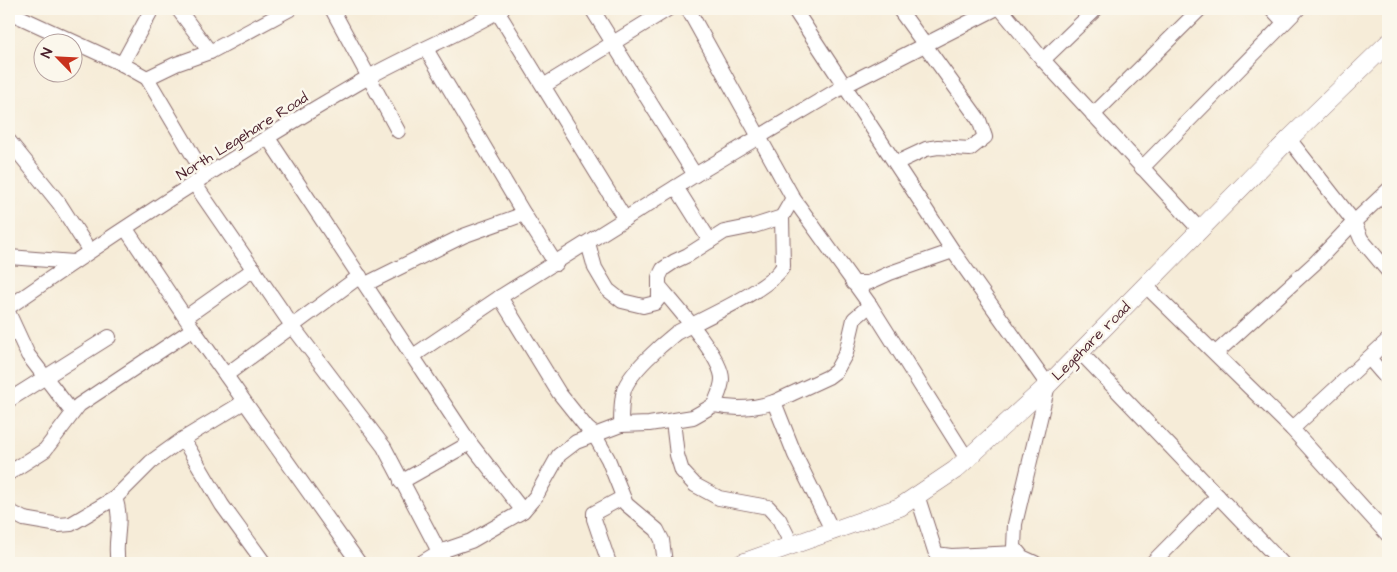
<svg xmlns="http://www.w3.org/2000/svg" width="1397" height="572" viewBox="0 0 1397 572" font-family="'Architects Daughter',sans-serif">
  <rect width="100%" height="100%" fill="#fbf7ec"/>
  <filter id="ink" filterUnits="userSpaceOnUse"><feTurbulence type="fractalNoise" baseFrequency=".02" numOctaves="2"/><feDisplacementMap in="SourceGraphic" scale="10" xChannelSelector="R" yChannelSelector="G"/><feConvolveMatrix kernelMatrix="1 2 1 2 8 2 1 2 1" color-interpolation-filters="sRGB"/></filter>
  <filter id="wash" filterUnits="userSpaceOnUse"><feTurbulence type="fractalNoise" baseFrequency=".0096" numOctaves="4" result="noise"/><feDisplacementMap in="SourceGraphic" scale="20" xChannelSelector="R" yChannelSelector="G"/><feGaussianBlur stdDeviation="1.12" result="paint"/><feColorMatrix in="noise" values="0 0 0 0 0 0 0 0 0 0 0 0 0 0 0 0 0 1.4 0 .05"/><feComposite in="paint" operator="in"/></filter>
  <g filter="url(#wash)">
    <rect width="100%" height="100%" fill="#f6ecd8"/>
  </g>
  <g filter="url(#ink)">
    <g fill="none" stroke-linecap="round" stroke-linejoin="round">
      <g stroke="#866768" stroke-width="16">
        <g id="minor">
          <polyline points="178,9 210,52"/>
          <polyline points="332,9 398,131"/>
          <polyline points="592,9 695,175"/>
          <polyline points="688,9 793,198 870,305 967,459"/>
          <polyline points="794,9 953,251 1048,385 1015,524 1014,547 1022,557 1035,563"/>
          <polyline points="1001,9 1043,60 1200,230"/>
          <polyline points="1272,9 1284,22"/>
          <polyline points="497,11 625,219"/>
          <polyline points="9,12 122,64 147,78 205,176"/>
          <polyline points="426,49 524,214 556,264"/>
          <polyline points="1043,60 1096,9"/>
          <polyline points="122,64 152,9"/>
          <polyline points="147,78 176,64 210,52 290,9"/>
          <polyline points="545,85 668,9"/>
          <polyline points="1093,115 1200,9"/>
          <polyline points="268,138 470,443 523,511"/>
          <polyline points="1289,139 1354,222 1361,239 1388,271"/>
          <polyline points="9,141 59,203 89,250"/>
          <polyline points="896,163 926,149 938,147 970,149 985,137 979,120 899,9"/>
          <polyline points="1142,168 1298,9"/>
          <polyline points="194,183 293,327 384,447 445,563"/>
          <polyline points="676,187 710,241"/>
          <polyline points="126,229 193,329 359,563"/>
          <polyline points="588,243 595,268 608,290 622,301 643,306 655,303 659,298 659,277 663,269 675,261 688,255 724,232 754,226 782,217"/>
          <polyline points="9,257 74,262"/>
          <polyline points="853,283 868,283 890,273 953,251"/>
          <polyline points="366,284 463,236 524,214"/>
          <polyline points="1146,286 1292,429 1388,535"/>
          <path d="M660,287C675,305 722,357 722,379C722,388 717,397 714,405"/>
          <polyline points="500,297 559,393 587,428 594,434 608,459 626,504 657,530 662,540 665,563"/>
          <path d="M9,307C125,226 244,149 367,78C411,53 459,35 502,9"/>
          <polyline points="9,314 28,355 72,412"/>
          <polyline points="186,317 254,269"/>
          <polyline points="1080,352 1282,563"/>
          <polyline points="1216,353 1315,263 1354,222 1388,190"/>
          <polyline points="413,356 500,297 695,175 846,85 995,9"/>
          <polyline points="1369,358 1388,380"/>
          <polyline points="226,375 360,276"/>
          <polyline points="9,400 109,337"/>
          <polyline points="673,421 677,455 682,471 695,485 719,498 768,507 779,519 792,545"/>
          <path d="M621,425C621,414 621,401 624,390C630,372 661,345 676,333C700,320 773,288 783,266L782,217L793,198"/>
          <polyline points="1292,429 1388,340"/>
          <polyline points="183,439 222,505 262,560"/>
          <polyline points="9,473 45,450 79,405 193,329"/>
          <polyline points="401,482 470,443"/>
          <path d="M115,498C124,522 113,541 118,563"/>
          <polyline points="918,498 936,554 951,556 1017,553"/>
          <polyline points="9,511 24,519 59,525 71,524 115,498 151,462 183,439 244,402"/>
          <polyline points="833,532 795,455 774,402 828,377 836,371 846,353 854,319 870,305"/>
          <path d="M421,563L439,552L471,541L523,511L536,496L559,455L576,442L621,425L649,424L693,417L714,405C735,410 753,409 774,402"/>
          <polyline points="609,563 594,519 594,513 622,498"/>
          <polyline points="1152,563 1218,496"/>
        </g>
      </g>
      <g stroke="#866768" stroke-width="19">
        <polyline id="major" points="742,563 900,507 955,470 1048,385 1289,139 1388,43"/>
      </g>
      <use href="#minor" stroke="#fff" stroke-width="14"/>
      <use href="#major" stroke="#fff" stroke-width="18"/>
    </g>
  </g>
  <g text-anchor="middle" stroke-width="5" stroke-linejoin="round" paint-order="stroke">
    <g font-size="15" fill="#4a1f2b" stroke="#fbf7ec">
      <text transform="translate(242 136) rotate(-32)" y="5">North Legehare Road</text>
      <text transform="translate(1091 341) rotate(-45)" y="5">Legehare road</text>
    </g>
  </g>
  <rect width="1397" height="572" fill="none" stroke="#fbf7ec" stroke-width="30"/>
  <g transform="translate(58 58) rotate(294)"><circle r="24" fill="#fbf7ec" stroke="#b4a19f"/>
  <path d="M0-4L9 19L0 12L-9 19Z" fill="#c8321e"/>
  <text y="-8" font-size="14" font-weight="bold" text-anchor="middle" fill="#4a1f2b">N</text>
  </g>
</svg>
